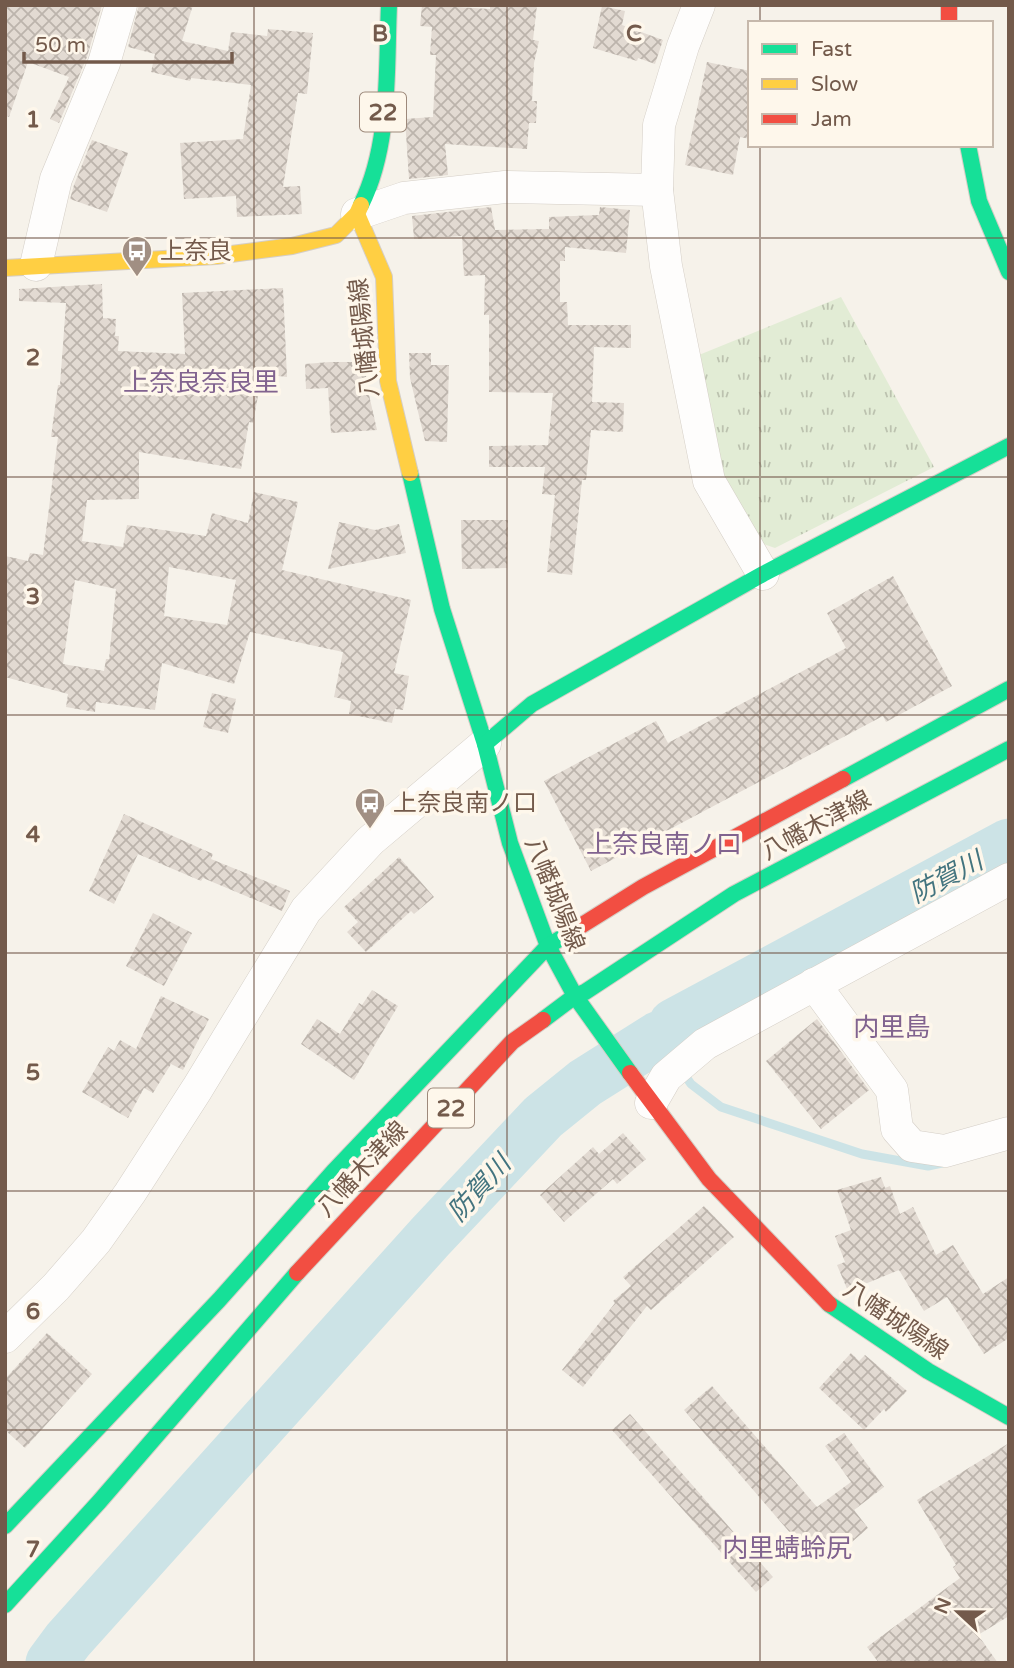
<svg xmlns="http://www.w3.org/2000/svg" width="1014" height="1668" viewBox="0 0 1014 1668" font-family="'Varela Round','Noto Sans JP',sans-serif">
  <defs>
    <pattern id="park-tufts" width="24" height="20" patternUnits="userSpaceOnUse" patternTransform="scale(1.75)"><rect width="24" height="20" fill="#e2ecd5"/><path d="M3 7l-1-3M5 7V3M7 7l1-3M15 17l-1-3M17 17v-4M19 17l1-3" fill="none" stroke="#bcc2af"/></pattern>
    <pattern id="building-cross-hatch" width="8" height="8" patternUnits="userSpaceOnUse" patternTransform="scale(1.75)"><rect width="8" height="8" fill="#e2dad2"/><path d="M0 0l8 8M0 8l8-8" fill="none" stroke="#bcb4ac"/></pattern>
  </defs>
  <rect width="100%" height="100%" fill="#f6f2ea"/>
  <polygon fill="url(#park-tufts)" points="841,297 934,467 775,548 755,541 714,476 694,357"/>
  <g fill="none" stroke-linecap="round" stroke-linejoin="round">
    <polyline stroke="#cce3e6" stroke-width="9" points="658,1037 691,1084 721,1107 862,1154 928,1166 942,1163"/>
    <polyline stroke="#cce3e6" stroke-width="51" points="51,1663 68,1640 430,1237 543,1117 585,1083 658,1037 672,1031 674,1024 1009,844"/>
  </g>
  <g fill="url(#building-cross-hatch)" fill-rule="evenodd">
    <polygon points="5,5 102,5 87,57 59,123 50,119 69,77 28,62 9,117 5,116"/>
    <polygon points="139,5 193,5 182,41 228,51 231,32 267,36 268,29 313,33 307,94 298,93 283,187 300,186 302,214 237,217 236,196 184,199 180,143 243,139 251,85 191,78 190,81 151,72 155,54 128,47"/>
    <polygon points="422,5 490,9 490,5 537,5 533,40 539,41 534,63 532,101 537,101 536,123 529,123 527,149 445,144 448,175 409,179 405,119 433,117 436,55 430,55 432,27 420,26"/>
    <polygon points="602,6 625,11 622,25 663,40 655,64 638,58 637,61 593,48"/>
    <polygon points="707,62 750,71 750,139 740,137 733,175 685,165"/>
    <polygon points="92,140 128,153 107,212 70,199 74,185"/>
    <polygon points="491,207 495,230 549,229 549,217 599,215 600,207 630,210 626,253 565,247 565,261 560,261 560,302 567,302 568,325 631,325 631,348 594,347 592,402 624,403 623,432 591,430 586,480 582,480 572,575 547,572 555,495 542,494 545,467 489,467 489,446 548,445 553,393 489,392 489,315 484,315 485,275 464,276 462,236 414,239 412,216"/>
    <path d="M102,284L103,318L116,319L115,336H119L118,351L185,354L182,293L283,288L287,377L262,374L253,423L249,422L241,469L139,452V499L87,500L82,541L123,547L127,525L206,536L212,513L248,523L254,492L298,502L282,570L411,600L394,673L409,676L403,710L395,709L392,723L349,714L351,701L334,697L343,652L250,632L234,684L162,663L155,710L96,702L95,712L66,707L68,694L5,677V556L28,561L30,553L43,555L58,437H51L58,385H60L66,303L19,301V289ZM169,567L236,580L227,625L164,616ZM75,580L116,589L109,659H106L104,671L63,664Z"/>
    <polygon points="409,353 431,353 431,365 449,365 447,442 425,441 410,378"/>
    <polygon points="330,362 365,362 367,386 377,430 331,433 328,388 306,389 305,364"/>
    <polygon points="461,520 508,520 507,568 462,569"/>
    <polygon points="339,522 375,530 399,524 406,553 328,569"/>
    <polygon points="893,576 952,686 886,722 883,716 591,871 544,781 656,721 668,743 846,648 827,613"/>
    <polygon points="212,693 236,699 228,733 203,727"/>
    <polygon points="124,814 213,854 211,859 290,891 282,911 203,878 201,881 138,854 114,904 89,891"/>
    <polygon points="399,857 434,897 414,914 411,911 366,952 347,932 358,922 344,907"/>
    <polygon points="153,913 192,933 164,986 126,966"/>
    <polygon points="372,990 398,1006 354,1080 301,1044 317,1019 340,1034 359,1003 362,1005"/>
    <polygon points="161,996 209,1019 183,1070 171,1064 153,1093 144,1088 128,1118 82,1092 108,1047 114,1051 120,1040 136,1049"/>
    <polygon points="817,1019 869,1090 821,1129 766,1061"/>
    <polygon points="623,1133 646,1159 617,1184 613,1179 564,1222 540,1195 593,1147 599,1154"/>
    <polygon points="881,1177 885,1188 890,1186 900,1214 913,1207 936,1255 953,1245 983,1294 1009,1277 1009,1338 984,1354 947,1297 924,1311 899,1270 848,1291 837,1265 845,1262 835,1236 851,1230 837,1190"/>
    <polygon points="704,1206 734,1237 651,1310 647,1306 583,1387 562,1370 615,1303 613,1301 631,1286 623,1277"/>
    <polygon points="47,1333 92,1374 25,1448 5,1430 5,1379"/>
    <polygon points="851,1353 859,1361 865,1355 871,1360 907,1391 886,1412 884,1409 864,1430 819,1388"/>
    <polygon points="712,1386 817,1507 851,1482 825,1446 844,1433 884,1487 854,1510 868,1528 837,1555 820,1537 805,1550 684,1410"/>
    <polygon points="630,1414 773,1577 756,1592 612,1430"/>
    <polygon points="1009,1443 1009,1616 978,1635 998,1663 879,1663 867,1647 960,1578 953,1567 956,1565 917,1500"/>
  </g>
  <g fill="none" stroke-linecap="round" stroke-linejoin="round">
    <g stroke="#d4cec6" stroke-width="33">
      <g id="street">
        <polyline points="699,5 683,46 659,125 657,190 666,266 709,481 763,574"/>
        <polyline points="357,214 404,198 505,187 657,190"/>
        <polyline points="36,265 56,179 104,63 121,5"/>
        <polyline points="814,984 892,1090 897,1129 912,1146 945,1151 1009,1133"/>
        <polyline points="651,1103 666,1077 705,1044 1009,879"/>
        <polyline points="5,1337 56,1287 96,1241 130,1193 197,1089 306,910 370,841 485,744"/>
      </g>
    </g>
    <g stroke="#d5cec6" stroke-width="18">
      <g id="fast">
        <polyline points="968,145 979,201 1009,272"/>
        <path d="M361,205C391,144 386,72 389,5"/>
        <polyline points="410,473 442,609 485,744 510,843 548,946 575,996 630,1073"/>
        <polyline points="485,744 532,704 763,574 1009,446"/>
        <polyline points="843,779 1009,689"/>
        <polyline points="543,1020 575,996 585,992 734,894 1009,749"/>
        <polyline points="829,1304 928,1371 1009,1417"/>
        <polyline points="5,1526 219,1300 333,1172 548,946 571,932"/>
        <polyline points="5,1605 99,1502 297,1273"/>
      </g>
    </g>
    <g stroke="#d5cec6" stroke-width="18">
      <g id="slow">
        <polyline points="357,214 384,277 388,381 410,473"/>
        <polyline points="5,268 216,256 292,246 336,235 357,214 361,205"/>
      </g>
    </g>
    <g stroke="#d5cec6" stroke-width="18">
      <g id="jam">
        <polyline points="949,5 949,23"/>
        <polyline points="571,932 643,887 843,779"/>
        <polyline points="630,1073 709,1179 829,1304"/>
        <polyline points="297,1273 512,1042 543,1020"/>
      </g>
    </g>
    <use href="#street" stroke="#fefdfc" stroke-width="32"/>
    <use href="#fast" stroke="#16e098" stroke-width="16"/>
    <use href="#slow" stroke="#ffcf43" stroke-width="16"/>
    <use href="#jam" stroke="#f24e42" stroke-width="16"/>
  </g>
  <path fill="none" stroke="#735a4b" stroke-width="2" stroke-opacity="0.55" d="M254,5V1663M507,5V1663M760,5V23M760,145V1663M5,238H1009M5,477H1009M5,715H1009M5,953H1009M5,1191H1009M5,1430H1009"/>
  <defs>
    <g id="bus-pin" transform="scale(1.575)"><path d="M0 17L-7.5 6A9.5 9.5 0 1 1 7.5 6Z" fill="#a18f83" stroke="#fef7eb"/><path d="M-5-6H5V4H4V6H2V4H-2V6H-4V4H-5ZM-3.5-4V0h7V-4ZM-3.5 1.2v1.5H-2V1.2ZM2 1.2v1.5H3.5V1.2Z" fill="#fff"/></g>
  </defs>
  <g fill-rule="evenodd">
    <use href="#bus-pin" x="137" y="251"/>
    <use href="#bus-pin" x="370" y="803"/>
  </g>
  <g text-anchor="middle" stroke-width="7" stroke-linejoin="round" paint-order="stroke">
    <g fill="#fef7eb" stroke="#9d897b" stroke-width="2">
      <rect x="360" y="92.5" width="46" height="39" rx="5"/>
      <rect x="428" y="1088.5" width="46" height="39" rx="5"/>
    </g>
    <g font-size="23" font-weight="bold" fill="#735a4b">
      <text x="383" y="120">22</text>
      <text x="451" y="1116">22</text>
    </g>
    <g font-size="24" fill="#735a4b" stroke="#fef7eb" text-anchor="start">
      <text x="160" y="259">上奈良</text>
      <text x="393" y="811">上奈良南ノ口</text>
    </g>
    <g font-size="24" fill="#735a4b" stroke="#fef7eb">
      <text transform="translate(364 338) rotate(-96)" y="8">八幡城陽線</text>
      <text transform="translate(816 825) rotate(-28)" y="8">八幡木津線</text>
      <text transform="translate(555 894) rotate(68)" y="8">八幡城陽線</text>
      <text transform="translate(362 1169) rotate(-47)" y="8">八幡木津線</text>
      <text transform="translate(896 1320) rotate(34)" y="8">八幡城陽線</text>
    </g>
    <g font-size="26" fill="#81638f" stroke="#fef7eb">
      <text x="201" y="391">上奈良奈良里</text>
      <text x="664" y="853">上奈良南ノ口</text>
      <text x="892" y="1036">内里島</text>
      <text x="787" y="1557">内里蜻蛉尻</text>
    </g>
    <g font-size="26" font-style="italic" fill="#43747f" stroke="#fef7eb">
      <text transform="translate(946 877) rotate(-28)" y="9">防賀川</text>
      <text transform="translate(479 1188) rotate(-48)" y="9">防賀川</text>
    </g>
  </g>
  <g font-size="23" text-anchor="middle" font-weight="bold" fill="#735a4b" stroke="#fef7eb" stroke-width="7" stroke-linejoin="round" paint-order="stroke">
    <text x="380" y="41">B</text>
    <text x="634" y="41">C</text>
    <text x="33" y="127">1</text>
    <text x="33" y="365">2</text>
    <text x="33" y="604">3</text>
    <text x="33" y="842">4</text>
    <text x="33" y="1080">5</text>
    <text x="33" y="1319">6</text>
    <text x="33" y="1557">7</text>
  </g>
  <rect width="1014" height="1668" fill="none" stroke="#735a4b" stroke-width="14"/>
  <rect x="748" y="21" width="245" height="126" fill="#fef7eb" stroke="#c6b8ab" stroke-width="2"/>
  <rect x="762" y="44" width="35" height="10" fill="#16e098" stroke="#c6b8ab" stroke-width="2"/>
  <text x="811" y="56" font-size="21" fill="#735a4b">Fast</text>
  <rect x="762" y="79" width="35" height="10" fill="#ffcf43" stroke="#c6b8ab" stroke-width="2"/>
  <text x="811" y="91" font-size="21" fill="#735a4b">Slow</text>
  <rect x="762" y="114" width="35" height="10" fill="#f24e42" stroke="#c6b8ab" stroke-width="2"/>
  <text x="811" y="126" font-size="21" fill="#735a4b">Jam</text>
  <g transform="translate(958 1612) rotate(292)" stroke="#fef7eb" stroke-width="5" paint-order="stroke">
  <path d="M0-5L12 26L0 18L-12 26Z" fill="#735a4b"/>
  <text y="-10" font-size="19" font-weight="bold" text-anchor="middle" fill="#735a4b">N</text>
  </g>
  <path d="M24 52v10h208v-10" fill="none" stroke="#735a4b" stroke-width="3.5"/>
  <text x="35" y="52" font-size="21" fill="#735a4b" stroke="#fef7eb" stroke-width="5" paint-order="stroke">50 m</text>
</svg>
